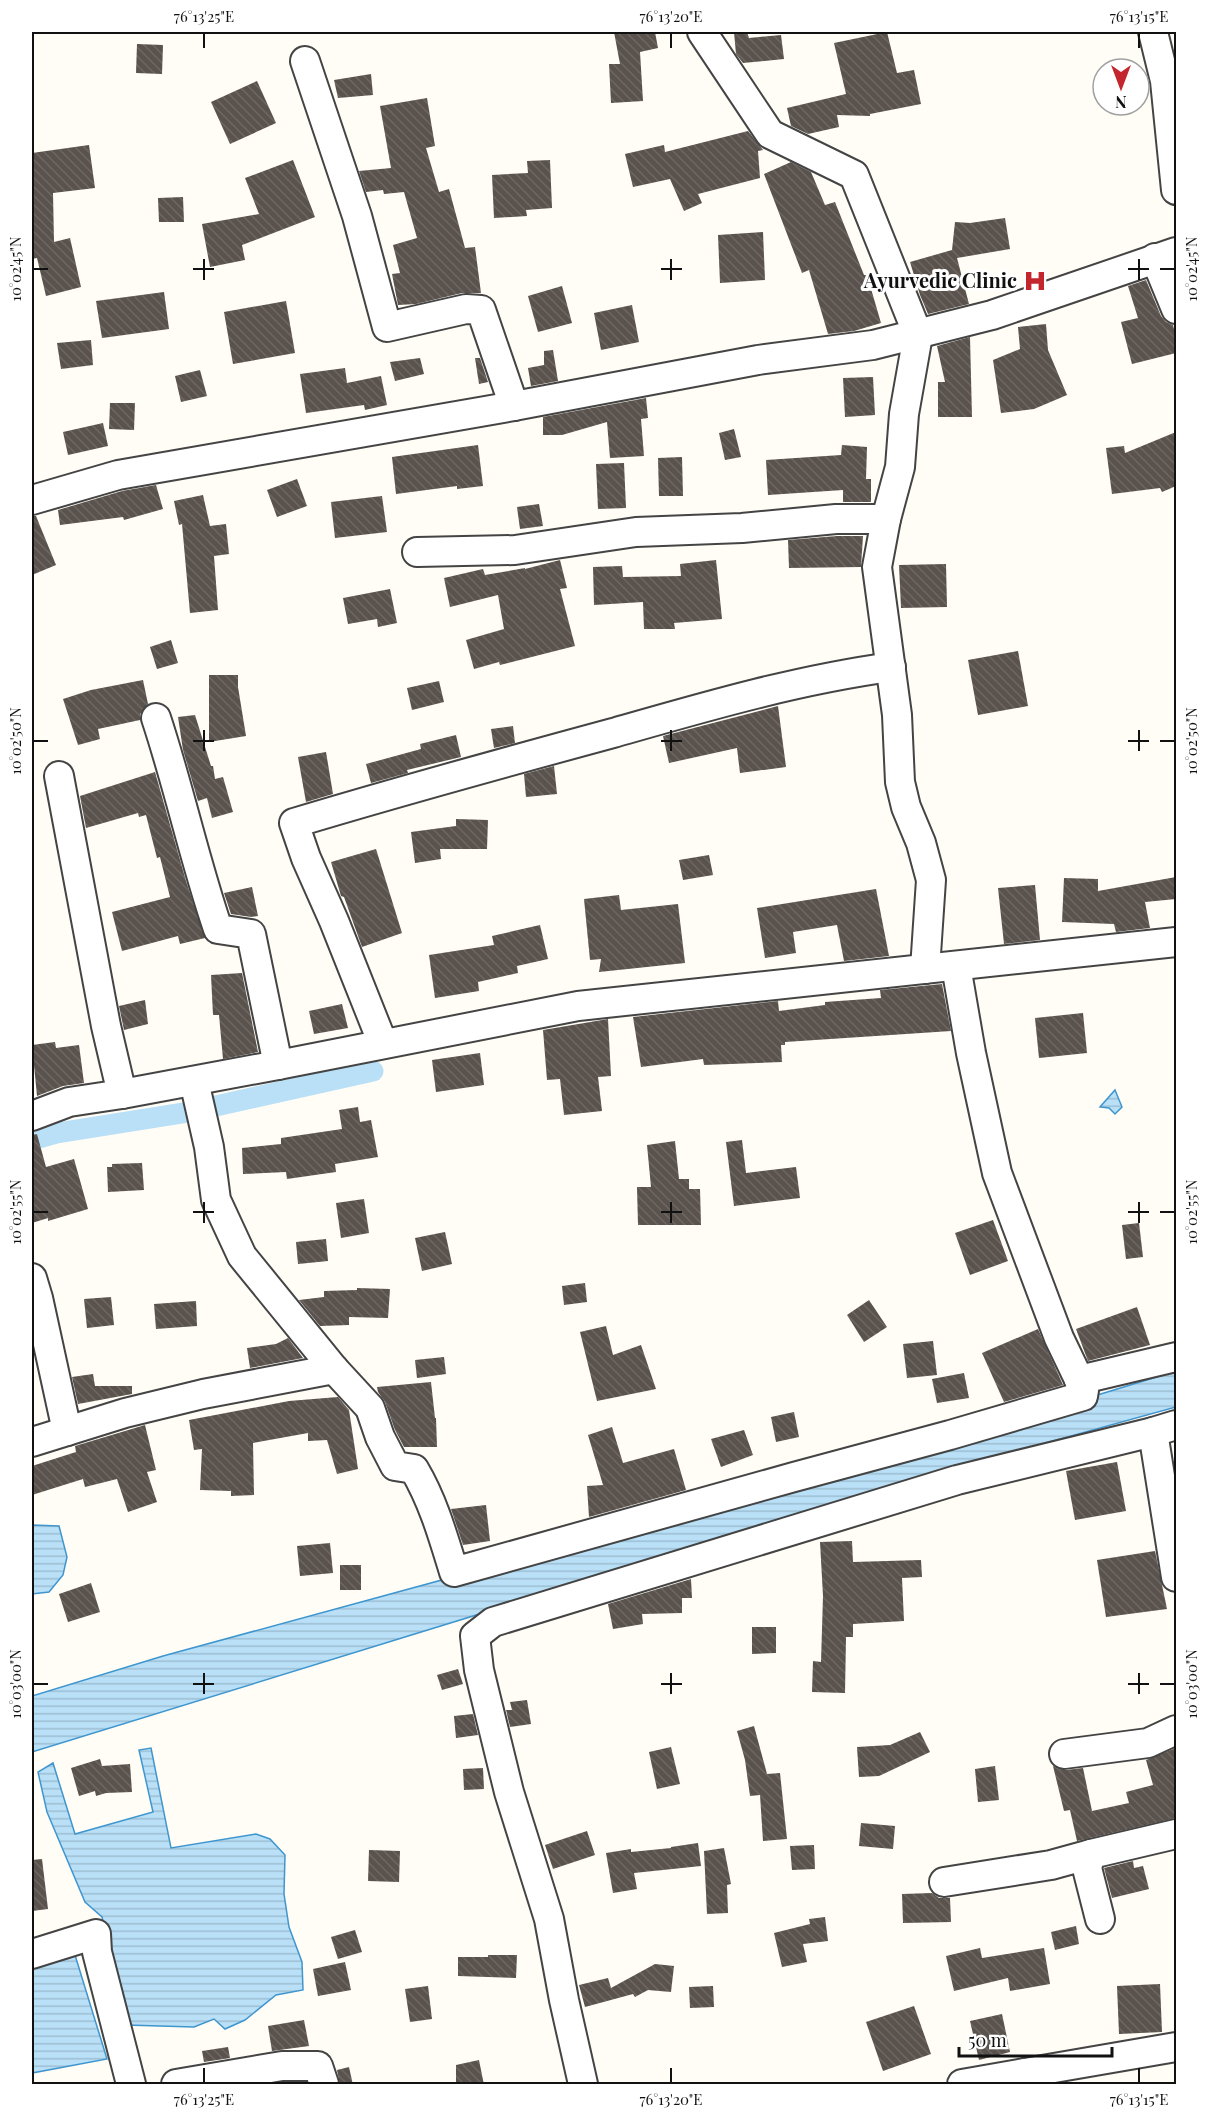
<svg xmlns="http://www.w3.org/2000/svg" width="1208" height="2116" viewBox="0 0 1208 2116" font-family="'Playfair Display',serif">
  <defs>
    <pattern id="water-rules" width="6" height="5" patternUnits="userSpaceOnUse" patternTransform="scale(1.5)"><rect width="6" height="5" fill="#b9e0f7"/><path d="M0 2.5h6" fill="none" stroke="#9ebfd3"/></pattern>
    <pattern id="building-back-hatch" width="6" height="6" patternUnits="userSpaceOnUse" patternTransform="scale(1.5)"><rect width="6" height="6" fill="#5a524d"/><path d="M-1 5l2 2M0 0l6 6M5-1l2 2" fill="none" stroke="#6d6662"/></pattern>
  </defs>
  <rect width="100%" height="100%" fill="#fffdf5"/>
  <g fill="url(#water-rules)" stroke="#3f96cf" stroke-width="1.5">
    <polygon points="1115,1090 1122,1107 1115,1114 1109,1108 1100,1107"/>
    <polygon points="1176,1371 1176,1407 927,1476 32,1752 32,1696 163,1656 911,1452"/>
    <polygon points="32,1525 59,1526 67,1557 63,1575 49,1592 32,1594"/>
    <polygon points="151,1748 171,1848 256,1834 270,1839 285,1855 284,1894 289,1927 302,1962 303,1990 276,1995 245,2020 225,2029 214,2019 194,2027 126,2025 102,1917 85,1902 47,1812 38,1772 53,1763 75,1834 153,1812 139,1750"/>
    <polygon points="75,1955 107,2059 32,2073 32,1966"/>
  </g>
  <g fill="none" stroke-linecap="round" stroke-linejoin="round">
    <polyline stroke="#b9e0f7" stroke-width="21" points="32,1140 57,1133 189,1112 373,1071"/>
  </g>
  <g fill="url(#building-back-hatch)">
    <polygon points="614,32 655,32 658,48 640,52 643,101 611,103 609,64 620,64"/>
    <polygon points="734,32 747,32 749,38 781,35 784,59 743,63 736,54"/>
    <polygon points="887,32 897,73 914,70 921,104 870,114 870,116 837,115 839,127 808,134 791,126 787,108 846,94 834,43"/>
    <polygon points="137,44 163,45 162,74 136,73"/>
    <polygon points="371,74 373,95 338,98 334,80"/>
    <polygon points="257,81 276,123 230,144 211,102"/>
    <polygon points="427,98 435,146 426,148 439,192 449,189 465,248 475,247 481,293 462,293 416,304 398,305 392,274 400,273 393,245 417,238 404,192 384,194 383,190 366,192 359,171 391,168 380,106"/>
    <polygon points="748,131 763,150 758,151 760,178 698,194 702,203 684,211 670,179 633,187 625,154 664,145 665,152"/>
    <polygon points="89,145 95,188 53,193 54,242 70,238 81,287 46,296 37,258 32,259 32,153"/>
    <polygon points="293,160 315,217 242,245 245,260 210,267 202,224 259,214 245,178"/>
    <polygon points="550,160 552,208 526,210 527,216 494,218 492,175 528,173 527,161"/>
    <polygon points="791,162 811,172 825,205 835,202 864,275 867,275 881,323 854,331 828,334 809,270 802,273 764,174"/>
    <polygon points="183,197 184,222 159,222 158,198"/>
    <polygon points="1005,218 1010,249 957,258 969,304 928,314 920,295 910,262 952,250 955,222 970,223"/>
    <polygon points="763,232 765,280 720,283 718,235"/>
    <polygon points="1146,280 1161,316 1166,322 1173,325 1176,337 1176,353 1132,364 1121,322 1138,318 1128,286"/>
    <polygon points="562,286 572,323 538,332 528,296"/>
    <polygon points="164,292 169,329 102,338 96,301"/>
    <polygon points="286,301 295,353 233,364 224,312"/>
    <polygon points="632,305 639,342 601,350 594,313"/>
    <polygon points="1046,324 1048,350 1067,395 1034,409 1001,413 993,360 1020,349 1018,327"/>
    <polygon points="970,337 972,417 938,417 938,382 945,382 937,346"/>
    <polygon points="91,340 93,365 61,369 57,343"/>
    <polygon points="553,350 558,381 531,386 528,368 544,365 544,351"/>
    <polygon points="420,358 424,374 395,381 390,362"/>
    <polygon points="475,358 480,358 488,382 479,384"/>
    <polygon points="345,368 347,383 381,376 387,405 365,410 364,405 306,413 300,374"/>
    <polygon points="200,370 207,396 181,402 175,376"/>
    <polygon points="873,377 875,415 845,417 843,378"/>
    <polygon points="646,398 648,418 641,419 644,456 610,458 607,422 562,435 543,435 543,417"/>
    <polygon points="110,403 135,403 134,430 109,429"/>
    <polygon points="103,423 108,446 68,455 63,432"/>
    <polygon points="734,429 741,457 725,460 719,433"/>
    <polygon points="1176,432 1176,486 1162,492 1160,488 1112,494 1106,448 1124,446 1125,453"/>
    <polygon points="478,445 483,486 457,489 457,486 396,494 392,457"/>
    <polygon points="842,445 867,447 866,479 871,479 871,502 843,502 843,490 768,495 766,460 841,455"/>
    <polygon points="682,457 683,496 659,496 658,458"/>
    <polygon points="624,463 626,508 598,509 596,464"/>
    <polygon points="297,479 307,506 277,517 267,490"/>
    <polygon points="156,485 163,509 124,520 123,517 60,525 58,510 122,491"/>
    <polygon points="203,495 210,526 226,524 229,554 214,556 218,610 190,613 182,524 179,525 174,501"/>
    <polygon points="382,496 387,532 335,538 331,502"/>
    <polygon points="539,504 543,526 520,529 517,507"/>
    <polygon points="32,516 36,516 56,565 32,575"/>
    <polygon points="837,536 863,536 861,567 789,568 788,540"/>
    <polygon points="560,560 567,588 560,589 575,646 500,665 499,662 474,669 466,640 504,629 498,595 450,607 444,578 483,569 485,575 525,568 525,569"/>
    <polygon points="716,560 722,619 674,623 675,629 644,629 643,602 594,605 593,567 622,566 623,577 681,576 680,564"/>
    <polygon points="946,564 947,607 901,608 899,565"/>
    <polygon points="390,589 397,623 378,627 377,619 348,624 343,598"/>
    <polygon points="171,640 178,663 157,669 150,647"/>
    <polygon points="1018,651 1028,706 978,715 968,660"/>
    <polygon points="209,675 238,675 238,687 246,736 209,742"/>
    <polygon points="143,680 148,704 140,714 140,720 98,729 100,739 78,745 63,699 91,690"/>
    <polygon points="439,681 444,702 412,710 407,688"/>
    <polygon points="778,706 786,767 740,773 737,748 669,763 663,736"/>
    <polygon points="195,715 211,766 213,766 215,779 223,777 233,812 212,818 207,798 198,801 183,750 178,717"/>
    <polygon points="513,726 515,743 494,748 491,729"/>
    <polygon points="456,735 461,757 407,770 408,773 371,783 366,764 421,749 420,744"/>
    <polygon points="326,752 333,794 306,802 298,757"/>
    <polygon points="554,766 557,794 526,797 524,774"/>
    <polygon points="155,772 186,881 205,938 180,944 178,936 122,951 112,912 170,897 160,857 157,858 146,815 139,817 138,813 86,828 80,796"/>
    <polygon points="456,819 488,820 487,849 440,849 441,859 415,863 411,832 456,826"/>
    <polygon points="376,849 402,933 362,947 344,897 341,896 331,862"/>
    <polygon points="709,855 713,875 683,880 679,860"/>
    <polygon points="1176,877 1176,899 1145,902 1150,928 1116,932 1114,924 1062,922 1064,878 1098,879 1098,891"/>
    <polygon points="1035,885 1040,940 1004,944 998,888"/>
    <polygon points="252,887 258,916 251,917 231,914 224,893"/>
    <polygon points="876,889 889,956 844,961 837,925 793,932 796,953 765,958 757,908"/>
    <polygon points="619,895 621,910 678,904 685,963 599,972 601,959 590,960 584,899"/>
    <polygon points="540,925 548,959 517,966 518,973 478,982 479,991 435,998 429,955 494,945 492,936"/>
    <polygon points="242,973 258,1052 223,1059 219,1015 213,1015 211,975"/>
    <polygon points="942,984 951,1031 785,1042 785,1045 781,1045 782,1062 704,1065 703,1059 641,1067 633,1017 778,1001 779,1011 825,1005 825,1002 881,998 880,990"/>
    <polygon points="145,1000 148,1024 124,1030 119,1006"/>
    <polygon points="342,1004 348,1028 314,1034 309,1011"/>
    <polygon points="1083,1013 1087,1053 1039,1058 1035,1018"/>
    <polygon points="608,1019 611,1076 598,1077 602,1111 564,1115 560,1079 547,1080 543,1030"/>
    <polygon points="55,1042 56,1048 79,1045 84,1083 63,1086 37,1096 32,1045"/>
    <polygon points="480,1053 484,1085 436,1092 432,1060"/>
    <polygon points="358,1107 360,1122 371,1120 378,1157 335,1164 336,1172 287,1179 286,1172 243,1174 242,1148 281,1144 281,1138 342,1129 339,1110"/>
    <polygon points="37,1134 46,1167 74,1159 88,1209 48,1221 48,1218 32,1223 32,1135"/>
    <polygon points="742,1140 746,1173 796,1167 800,1198 734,1206 726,1142"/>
    <polygon points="675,1141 679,1179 689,1179 689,1189 700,1189 701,1225 638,1225 637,1187 651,1187 647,1145"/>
    <polygon points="142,1163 144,1190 108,1192 107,1167 112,1167 112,1164"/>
    <polygon points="364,1199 369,1233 341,1238 336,1203"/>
    <polygon points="993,1220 1008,1261 970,1275 955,1233"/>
    <polygon points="1139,1223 1143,1257 1126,1259 1122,1225"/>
    <polygon points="445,1232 452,1264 422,1271 415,1238"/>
    <polygon points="326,1239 328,1261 298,1264 296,1242"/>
    <polygon points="585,1283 587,1302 564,1305 562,1286"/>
    <polygon points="357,1288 390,1289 388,1318 349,1317 349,1325 320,1326 299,1300 324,1297 324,1291 357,1290"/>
    <polygon points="111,1297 114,1325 87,1328 84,1299"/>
    <polygon points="869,1300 887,1327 864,1342 847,1315"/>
    <polygon points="196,1301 197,1326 156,1329 154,1304"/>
    <polygon points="1137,1307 1150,1345 1088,1361 1076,1329"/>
    <polygon points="606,1326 613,1355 641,1345 656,1389 597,1401 580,1332"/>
    <polygon points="1038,1329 1063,1385 1004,1402 982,1353"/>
    <polygon points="288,1338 303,1358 250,1368 247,1348 276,1344"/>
    <polygon points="933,1341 937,1375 907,1378 903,1344"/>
    <polygon points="444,1357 446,1374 417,1378 415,1360"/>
    <polygon points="964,1373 969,1398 937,1403 932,1379"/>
    <polygon points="93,1374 95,1386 132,1386 132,1394 78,1404 72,1377"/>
    <polygon points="431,1382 435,1418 436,1418 437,1447 404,1447 395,1430 385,1402 378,1392 377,1387"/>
    <polygon points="338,1397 349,1410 358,1469 337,1474 327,1440 308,1441 308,1433 253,1443 254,1495 231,1496 231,1491 200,1490 202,1449 194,1450 189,1420 289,1401"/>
    <polygon points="794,1412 799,1437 776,1442 771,1417"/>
    <polygon points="145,1425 156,1470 147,1472 157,1502 128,1512 117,1479 85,1487 83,1479 32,1495 32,1466 76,1452 75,1446"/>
    <polygon points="612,1427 623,1463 674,1449 686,1490 589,1517 587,1486 603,1485 588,1435"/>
    <polygon points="744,1430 753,1455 721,1467 711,1439"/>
    <polygon points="1117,1462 1126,1511 1075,1520 1066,1471"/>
    <polygon points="486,1505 490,1541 463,1545 451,1509"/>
    <polygon points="852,1541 853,1562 921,1560 922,1577 902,1578 904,1621 853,1624 853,1637 846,1637 845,1693 812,1692 813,1661 821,1662 823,1596 820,1542"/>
    <polygon points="330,1543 333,1573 300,1576 297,1546"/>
    <polygon points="1155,1551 1167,1609 1106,1617 1097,1560"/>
    <rect x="340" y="1565" width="21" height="25"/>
    <polygon points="691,1579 692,1598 682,1598 682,1613 642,1614 643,1624 613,1629 608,1604"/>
    <polygon points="91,1583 100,1612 68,1622 59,1594"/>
    <polygon points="752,1627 776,1627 776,1653 752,1654"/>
    <polygon points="458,1669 463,1684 442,1690 437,1675"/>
    <polygon points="527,1700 531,1724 510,1727 506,1710 512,1710 510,1702"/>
    <polygon points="473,1714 478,1735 456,1738 454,1716"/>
    <polygon points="754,1726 767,1774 780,1773 787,1839 763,1841 760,1795 750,1796 745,1760 737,1731"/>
    <polygon points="920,1732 930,1752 879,1776 859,1777 857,1747 890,1745"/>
    <polygon points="671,1747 680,1784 657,1789 649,1752"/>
    <polygon points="1176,1748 1176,1818 1077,1841 1070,1810 1064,1811 1053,1766 1058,1769 1066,1770 1083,1768 1092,1811 1129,1803 1126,1792 1153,1785 1146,1760"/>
    <polygon points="100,1759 102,1766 130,1764 132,1792 106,1793 96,1796 95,1791 79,1796 71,1768"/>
    <polygon points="995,1766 999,1800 978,1802 975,1769"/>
    <polygon points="483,1768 484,1789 464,1790 463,1769"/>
    <polygon points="861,1823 895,1826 893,1849 859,1846"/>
    <polygon points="587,1831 595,1855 553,1869 545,1845"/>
    <polygon points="698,1843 701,1866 634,1873 637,1889 613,1893 606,1853 631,1849 631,1852 671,1848 671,1847"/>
    <polygon points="814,1845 815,1869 792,1870 790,1846"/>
    <polygon points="724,1848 731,1884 727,1885 728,1913 707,1914 704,1851"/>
    <polygon points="369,1850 400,1851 399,1882 368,1881"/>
    <polygon points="42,1859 48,1909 32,1911 32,1860"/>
    <polygon points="1133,1861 1134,1868 1143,1866 1149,1889 1112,1898 1104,1868"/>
    <polygon points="932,1893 939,1898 950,1898 951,1922 903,1923 902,1894"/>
    <polygon points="825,1917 828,1941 803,1944 807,1962 782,1967 774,1933 810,1924 809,1919"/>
    <polygon points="1076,1926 1079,1944 1055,1950 1051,1932"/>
    <polygon points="355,1930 362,1952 338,1959 331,1937"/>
    <polygon points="980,1948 982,1958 1044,1948 1050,1984 1010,1991 1008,1978 954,1991 946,1956"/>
    <polygon points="488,1955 517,1955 516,1978 458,1976 458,1957 488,1957"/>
    <polygon points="345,1962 351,1990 318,1996 313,1969"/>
    <polygon points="655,1964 674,1966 671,1992 648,1990 635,1997 633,1994 585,2007 579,1985 608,1978 611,1988"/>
    <polygon points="1160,1984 1162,2032 1119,2034 1117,1986"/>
    <polygon points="428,1986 432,2019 410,2022 405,1989"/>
    <polygon points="713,1986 714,2007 690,2008 689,1987"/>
    <polygon points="914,2006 931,2054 883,2071 866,2022"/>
    <polygon points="1002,2014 1010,2052 979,2060 970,2021"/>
    <polygon points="304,2020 309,2046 272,2051 268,2026"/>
    <polygon points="228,2047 230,2058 204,2062 202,2051"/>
    <polygon points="479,2060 484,2085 456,2085 456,2065"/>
    <polygon points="349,2067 353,2085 340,2085 337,2070"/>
  </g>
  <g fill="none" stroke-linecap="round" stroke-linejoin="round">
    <g stroke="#444" stroke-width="32">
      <g id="minor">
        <polyline points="702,32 770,134 854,175 918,335 904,414 900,467 886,519 877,567 897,715 900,782 906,807 921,843 931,880 925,969"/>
        <polyline points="1153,32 1165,81 1176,190"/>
        <polyline points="305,61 357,216 387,327 466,309 481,310 514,406"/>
        <polyline points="1155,258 1176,309"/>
        <polyline points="32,500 118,475 514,406 758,360 873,345 992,315 1176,252"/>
        <polyline points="417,552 515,550 636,532 742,528 836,519 886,519"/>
        <path d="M156,718C179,787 194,859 218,929L251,934L278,1065"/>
        <polyline points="59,776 106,1026 122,1094"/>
        <path d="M383,1044L334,921L306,858L294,823C400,791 506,762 613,733C704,707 796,680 891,667"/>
        <path d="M194,1081L209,1147L216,1200L242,1256L334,1369L370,1408L380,1437L395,1466L414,1469C433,1501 443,1536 454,1572L794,1477L950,1435L1083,1396L1084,1390L1059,1338L997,1173L971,1053L956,966"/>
        <polyline points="32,1116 69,1102 122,1094 278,1065 578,1006 1176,942"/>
        <polyline points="32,1278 38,1298 67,1431"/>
        <polyline points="1079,1380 1176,1357"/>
        <polyline points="1176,1425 1153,1432 1176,1577"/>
        <polyline points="32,1442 125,1413 203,1394 334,1369"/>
        <polyline points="1064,1754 1148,1743 1176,1730"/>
        <polyline points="944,1882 1051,1865 1091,1854"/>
        <polyline points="1100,1919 1087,1868 1091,1854 1176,1834"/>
        <polyline points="32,1954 96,1934 97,1952 131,2084"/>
        <polyline points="176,2084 282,2066 318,2066 324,2084"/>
        <polyline points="583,2084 564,2000 549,1919 509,1792 479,1670 475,1636 493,1622 957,1480 1153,1432"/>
        <polyline points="962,2084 1025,2073"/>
        <polyline points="1027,2084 1025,2073 1176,2047"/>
      </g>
    </g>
    <use href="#minor" stroke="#fff" stroke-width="28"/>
  </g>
  <path fill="none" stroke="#111" stroke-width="2" d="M204,33V48M671,33V48M1139,33V48M204,259V280M671,259V280M1139,259V280M33,269H48M193,269H214M661,269H682M1128,269H1149M1160,269H1175M204,730V751M671,730V751M1139,730V751M33,741H48M193,741H214M661,741H682M1128,741H1149M1160,741H1175M204,1202V1223M671,1202V1223M1139,1202V1223M33,1212H48M193,1212H214M661,1212H682M1128,1212H1149M1160,1212H1175M204,1673V1694M671,1673V1694M1139,1673V1694M33,1684H48M193,1684H214M661,1684H682M1128,1684H1149M1160,1684H1175M204,2068V2083M671,2068V2083M1139,2068V2083"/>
  <defs>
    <g id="hospital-bare" transform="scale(1.8)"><path d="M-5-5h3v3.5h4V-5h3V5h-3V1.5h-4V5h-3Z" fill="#c4262e" stroke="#fff" stroke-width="2.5" paint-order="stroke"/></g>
  </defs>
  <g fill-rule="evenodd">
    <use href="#hospital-bare" x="1035" y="281"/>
  </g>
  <g text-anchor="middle" stroke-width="6" stroke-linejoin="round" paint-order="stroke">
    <g font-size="20" font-weight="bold" fill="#111" stroke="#fff" text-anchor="end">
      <text x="1017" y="288">Ayurvedic Clinic</text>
    </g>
  </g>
  <rect width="1208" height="2116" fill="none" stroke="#ffffff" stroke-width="66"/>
  <g transform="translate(1121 87) rotate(180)"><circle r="28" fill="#ffffff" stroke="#a0a0a0" stroke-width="1.5"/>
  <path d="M0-4.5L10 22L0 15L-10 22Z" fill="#c4262e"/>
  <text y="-9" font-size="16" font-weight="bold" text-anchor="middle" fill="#111111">N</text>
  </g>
  <path d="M959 2047v9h153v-9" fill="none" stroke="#111111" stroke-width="3"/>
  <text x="968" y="2047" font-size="18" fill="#111111" stroke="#ffffff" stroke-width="4.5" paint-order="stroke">50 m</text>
  <rect x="33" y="33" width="1142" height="2050" fill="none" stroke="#111" stroke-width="2"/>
  <g font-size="15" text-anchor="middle" fill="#111">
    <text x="204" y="22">76°13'25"E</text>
    <text x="671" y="22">76°13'20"E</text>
    <text x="1139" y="22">76°13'15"E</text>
    <text transform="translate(1192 269) rotate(-90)" y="5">10°02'45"N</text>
    <text transform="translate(16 269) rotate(-90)" y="5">10°02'45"N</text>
    <text transform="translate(1192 741) rotate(-90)" y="5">10°02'50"N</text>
    <text transform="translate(16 741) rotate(-90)" y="5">10°02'50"N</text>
    <text transform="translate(16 1212) rotate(-90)" y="5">10°02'55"N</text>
    <text transform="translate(1192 1212) rotate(-90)" y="5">10°02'55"N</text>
    <text transform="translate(16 1684) rotate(-90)" y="5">10°03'00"N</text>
    <text transform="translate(1192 1684) rotate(-90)" y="5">10°03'00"N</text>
    <text x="204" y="2105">76°13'25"E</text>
    <text x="671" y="2105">76°13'20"E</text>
    <text x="1139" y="2105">76°13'15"E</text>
  </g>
</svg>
